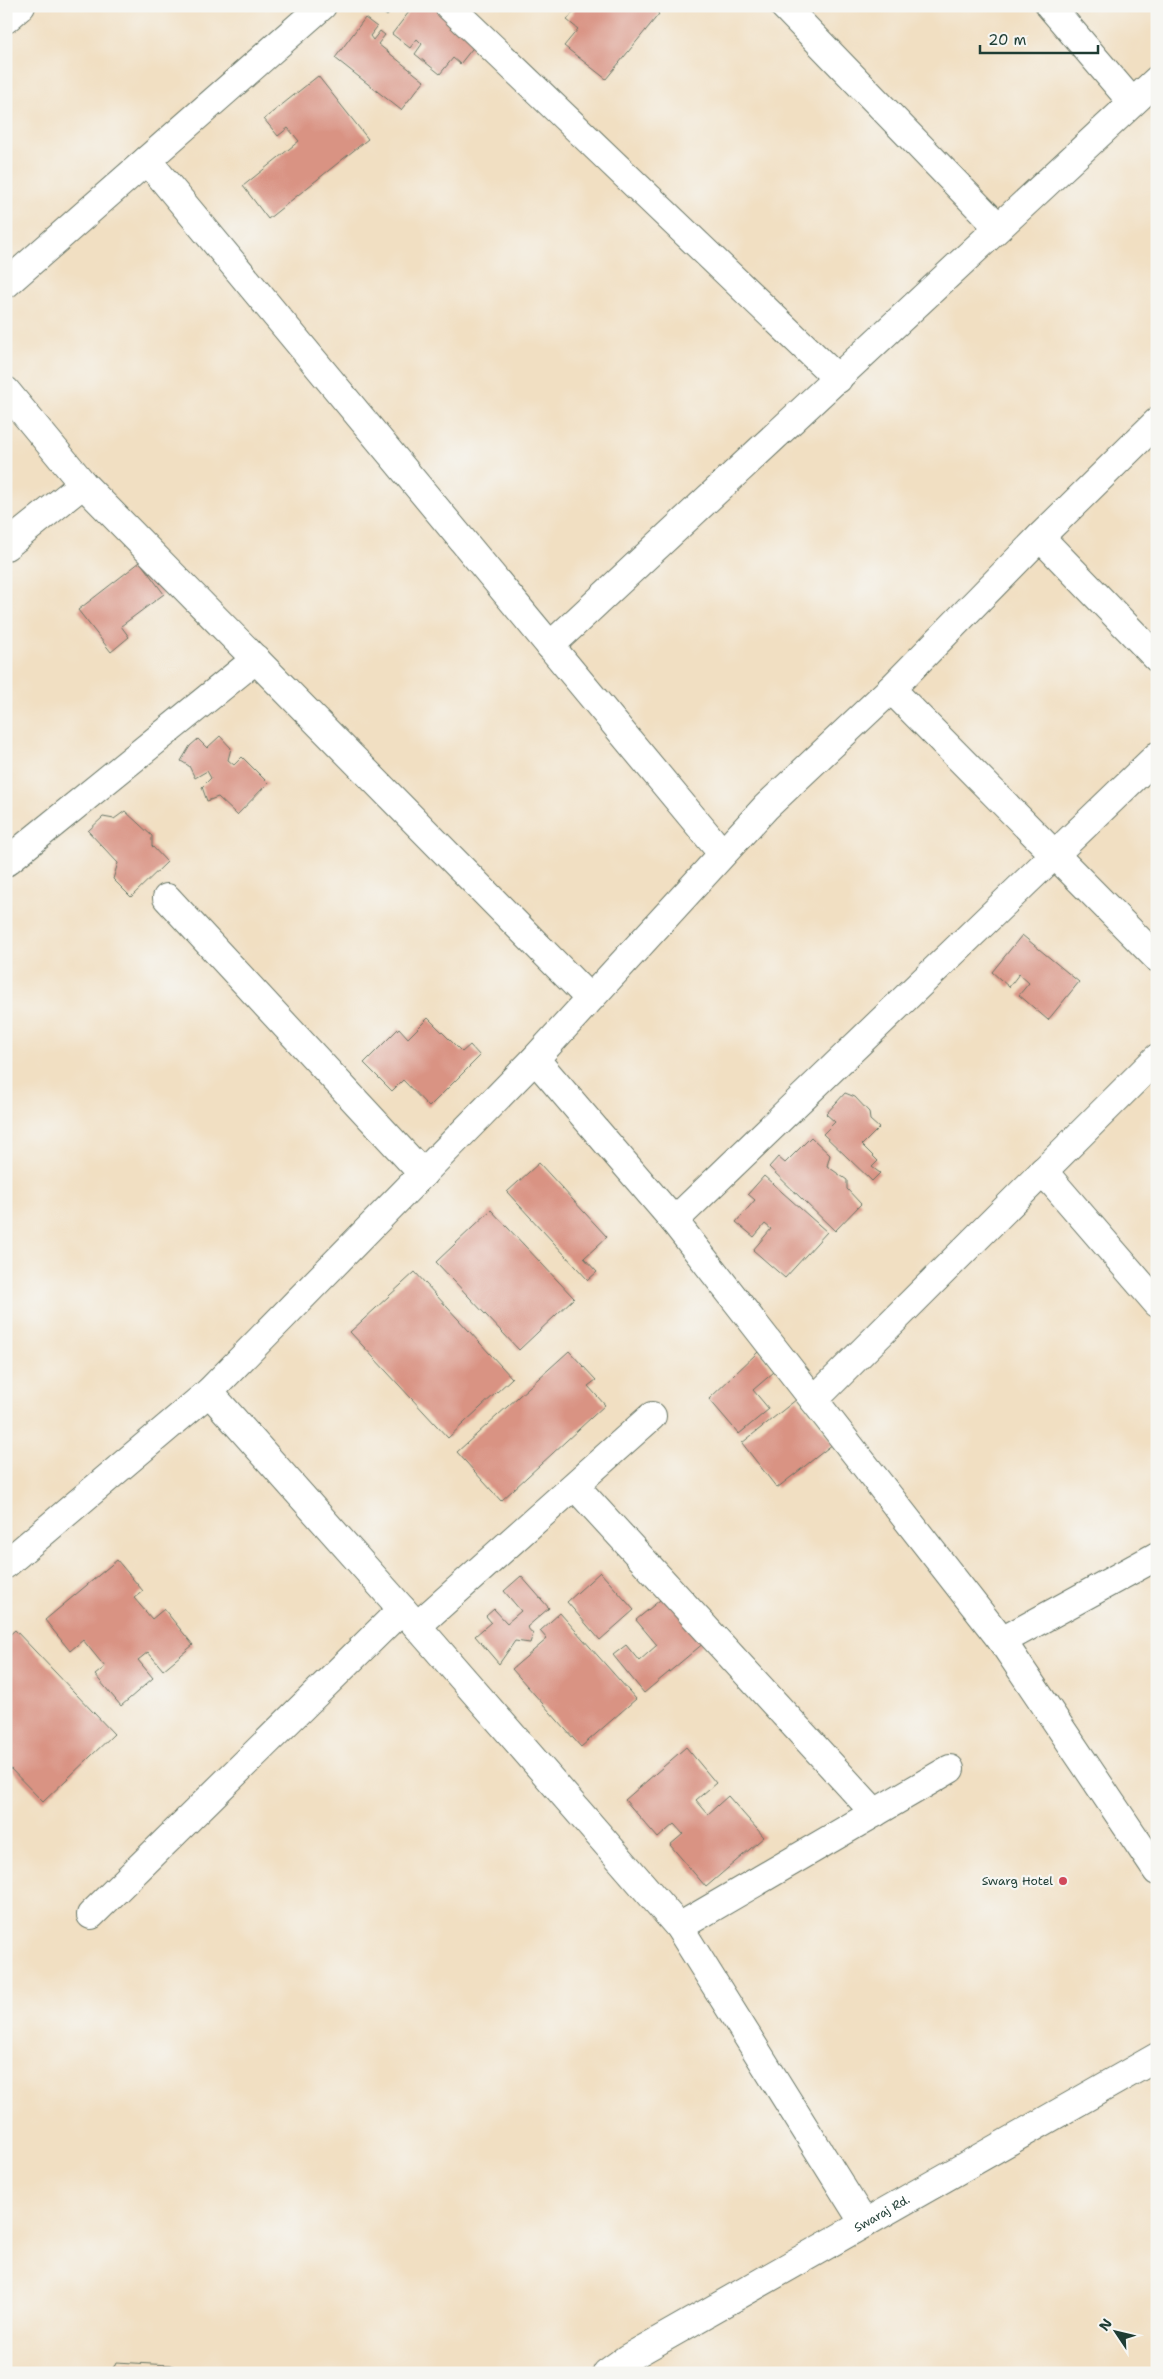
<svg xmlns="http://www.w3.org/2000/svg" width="1163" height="2379" viewBox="0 0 1163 2379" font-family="'Shantell Sans',sans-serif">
  <rect width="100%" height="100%" fill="#f6f6f2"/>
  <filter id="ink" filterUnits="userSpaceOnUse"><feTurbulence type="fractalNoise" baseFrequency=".02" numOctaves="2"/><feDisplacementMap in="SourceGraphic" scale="10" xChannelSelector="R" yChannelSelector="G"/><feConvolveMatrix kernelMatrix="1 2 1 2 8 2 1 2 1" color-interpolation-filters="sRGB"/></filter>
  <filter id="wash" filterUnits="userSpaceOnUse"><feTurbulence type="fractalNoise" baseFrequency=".0096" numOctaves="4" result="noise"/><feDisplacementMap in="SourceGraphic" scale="20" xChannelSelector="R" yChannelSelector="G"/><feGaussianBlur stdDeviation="1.12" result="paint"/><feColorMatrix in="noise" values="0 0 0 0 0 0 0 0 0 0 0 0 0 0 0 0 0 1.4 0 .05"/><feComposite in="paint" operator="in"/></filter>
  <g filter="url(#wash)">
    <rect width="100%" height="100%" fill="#f1dfc2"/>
    <g id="blocks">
      <g fill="#d99383">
        <polygon points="382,6 395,6 387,16 380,10"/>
        <polygon points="401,6 439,6 476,44 460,64 453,58 440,74 415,54 422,44 417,39 410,48 392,34 409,12"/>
        <polygon points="578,6 650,6 659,14 606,79 564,46 578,29 567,20"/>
        <polygon points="365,18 377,27 370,36 373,40 380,31 385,35 378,44 424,81 401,110 335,58"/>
        <polygon points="318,76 368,139 268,219 243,186 299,141 288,128 278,136 264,119"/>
        <polygon points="140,562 164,594 121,626 129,637 111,652 78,610"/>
        <polygon points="220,736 231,748 228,760 234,765 242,757 268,783 237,815 218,797 207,801 202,787 211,778 207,771 195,778 189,766 181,761 190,746 198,739 207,748"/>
        <polygon points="125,811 152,836 152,846 167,862 131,897 113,879 118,863 88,831 103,817 114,819"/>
        <polygon points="1022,935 1079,982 1048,1020 1019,995 1029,983 1019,974 1009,987 992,972"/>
        <polygon points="428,1018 462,1052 470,1045 480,1056 429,1107 403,1080 392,1091 364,1063 399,1028 408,1038"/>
        <polygon points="845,1093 855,1097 869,1112 870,1120 879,1128 862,1145 878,1161 872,1167 880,1173 872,1181 823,1134 835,1122 826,1114"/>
        <polygon points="811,1137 830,1155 827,1166 847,1180 847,1189 861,1204 835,1231 769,1167 778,1157 785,1163"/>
        <polygon points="539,1163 607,1237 584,1258 597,1272 588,1280 507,1192"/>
        <polygon points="764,1176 827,1232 785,1278 753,1250 771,1229 765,1224 754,1237 736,1222 755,1200 748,1194"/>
        <polygon points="491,1210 574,1298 519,1350 436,1262"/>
        <polygon points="415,1272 512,1378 448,1438 350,1332"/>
        <polygon points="569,1351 596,1380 588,1386 605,1405 501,1501 457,1452"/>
        <polygon points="758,1352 774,1372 753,1390 769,1409 739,1434 709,1399"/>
        <polygon points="797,1399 833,1444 777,1488 742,1443"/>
        <polygon points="117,1560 143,1591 134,1598 152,1619 164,1609 193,1645 163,1670 148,1652 138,1660 153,1678 121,1706 95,1675 105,1667 83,1640 70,1651 45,1620"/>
        <polygon points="600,1572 634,1610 600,1640 567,1602"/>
        <polygon points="521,1576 549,1608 527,1627 533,1634 530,1643 515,1641 499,1664 475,1636 491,1622 486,1616 494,1609 507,1623 521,1611 504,1591"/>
        <polygon points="666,1595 705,1642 644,1693 613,1655 626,1645 639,1661 657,1645 636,1620"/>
        <polygon points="560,1613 636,1699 581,1747 512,1669 547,1639 540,1631"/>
        <polygon points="15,1630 114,1734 43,1802 6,1764 6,1638"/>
        <polygon points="686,1747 716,1783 696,1800 708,1814 728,1796 764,1837 706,1887 670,1845 683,1834 674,1824 658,1838 625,1800"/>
        <polygon points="116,2362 170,2365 190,2372 111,2373"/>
      </g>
    </g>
  </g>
  <g filter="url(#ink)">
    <use href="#blocks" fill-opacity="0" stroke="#687666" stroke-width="1"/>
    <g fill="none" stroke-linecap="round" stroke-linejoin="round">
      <g stroke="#687666" stroke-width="30">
        <g id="minor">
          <polyline points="449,6 838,379"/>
          <polyline points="784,6 998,227"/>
          <polyline points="1050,6 1132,102"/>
          <polyline points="6,19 21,6"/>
          <polyline points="147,160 722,853"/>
          <polyline points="6,284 322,6"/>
          <polyline points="6,391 83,484 589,998"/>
          <polyline points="1040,537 1157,658"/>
          <polyline points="6,546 83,484"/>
          <polyline points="550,646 1157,80"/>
          <polyline points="891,689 1157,958"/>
          <polyline points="6,862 256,659"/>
          <polyline points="167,898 423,1174"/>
          <polyline points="535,1059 674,1221 1002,1641 1157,1871"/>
          <polyline points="1043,1171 1157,1303"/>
          <polyline points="674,1221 1157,756"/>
          <polyline points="814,1400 1157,1058"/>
          <polyline points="575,1486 875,1813"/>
          <polyline points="6,1564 209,1392"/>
          <polyline points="417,1626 652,1416"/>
          <polyline points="1002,1641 1157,1556"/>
          <polyline points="91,1915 402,1609"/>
          <polyline points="679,1927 950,1769"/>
          <polyline points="864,2223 679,1927 417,1626 209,1392 535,1059 766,807 891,689 1040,537 1157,422"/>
        </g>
      </g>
      <g stroke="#687666" stroke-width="30">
        <g id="tertiary">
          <path id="s1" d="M607,2373L628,2358L1157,2057"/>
        </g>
      </g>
      <use href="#minor" stroke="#fff" stroke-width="28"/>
      <use href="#tertiary" stroke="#fff" stroke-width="28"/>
    </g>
  </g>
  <circle fill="#d1495b" stroke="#f6f6f2" stroke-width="2" cx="1063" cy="1881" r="5"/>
  <g text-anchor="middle" stroke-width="4.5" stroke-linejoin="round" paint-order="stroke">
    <g font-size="12" fill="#1f3d34" stroke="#f6f6f2" text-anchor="end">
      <text x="1053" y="1885">Swarg Hotel</text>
    </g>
    <g font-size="12" fill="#1f3d34" stroke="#f6f6f2">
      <text dy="4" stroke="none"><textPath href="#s1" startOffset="318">Swaraj Rd.</textPath></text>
    </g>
  </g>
  <rect width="1163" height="2379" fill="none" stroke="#f6f6f2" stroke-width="25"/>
  <g transform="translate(1116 2332) rotate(305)" stroke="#f6f6f2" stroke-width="4" paint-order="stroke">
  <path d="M0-4L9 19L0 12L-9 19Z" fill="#1f3d34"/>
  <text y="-8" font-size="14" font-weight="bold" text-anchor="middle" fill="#1f3d34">N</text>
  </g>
  <path d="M980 45v8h118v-8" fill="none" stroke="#1f3d34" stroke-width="2.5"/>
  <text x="988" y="45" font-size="15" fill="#1f3d34" stroke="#f6f6f2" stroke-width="4" paint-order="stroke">20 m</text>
</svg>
